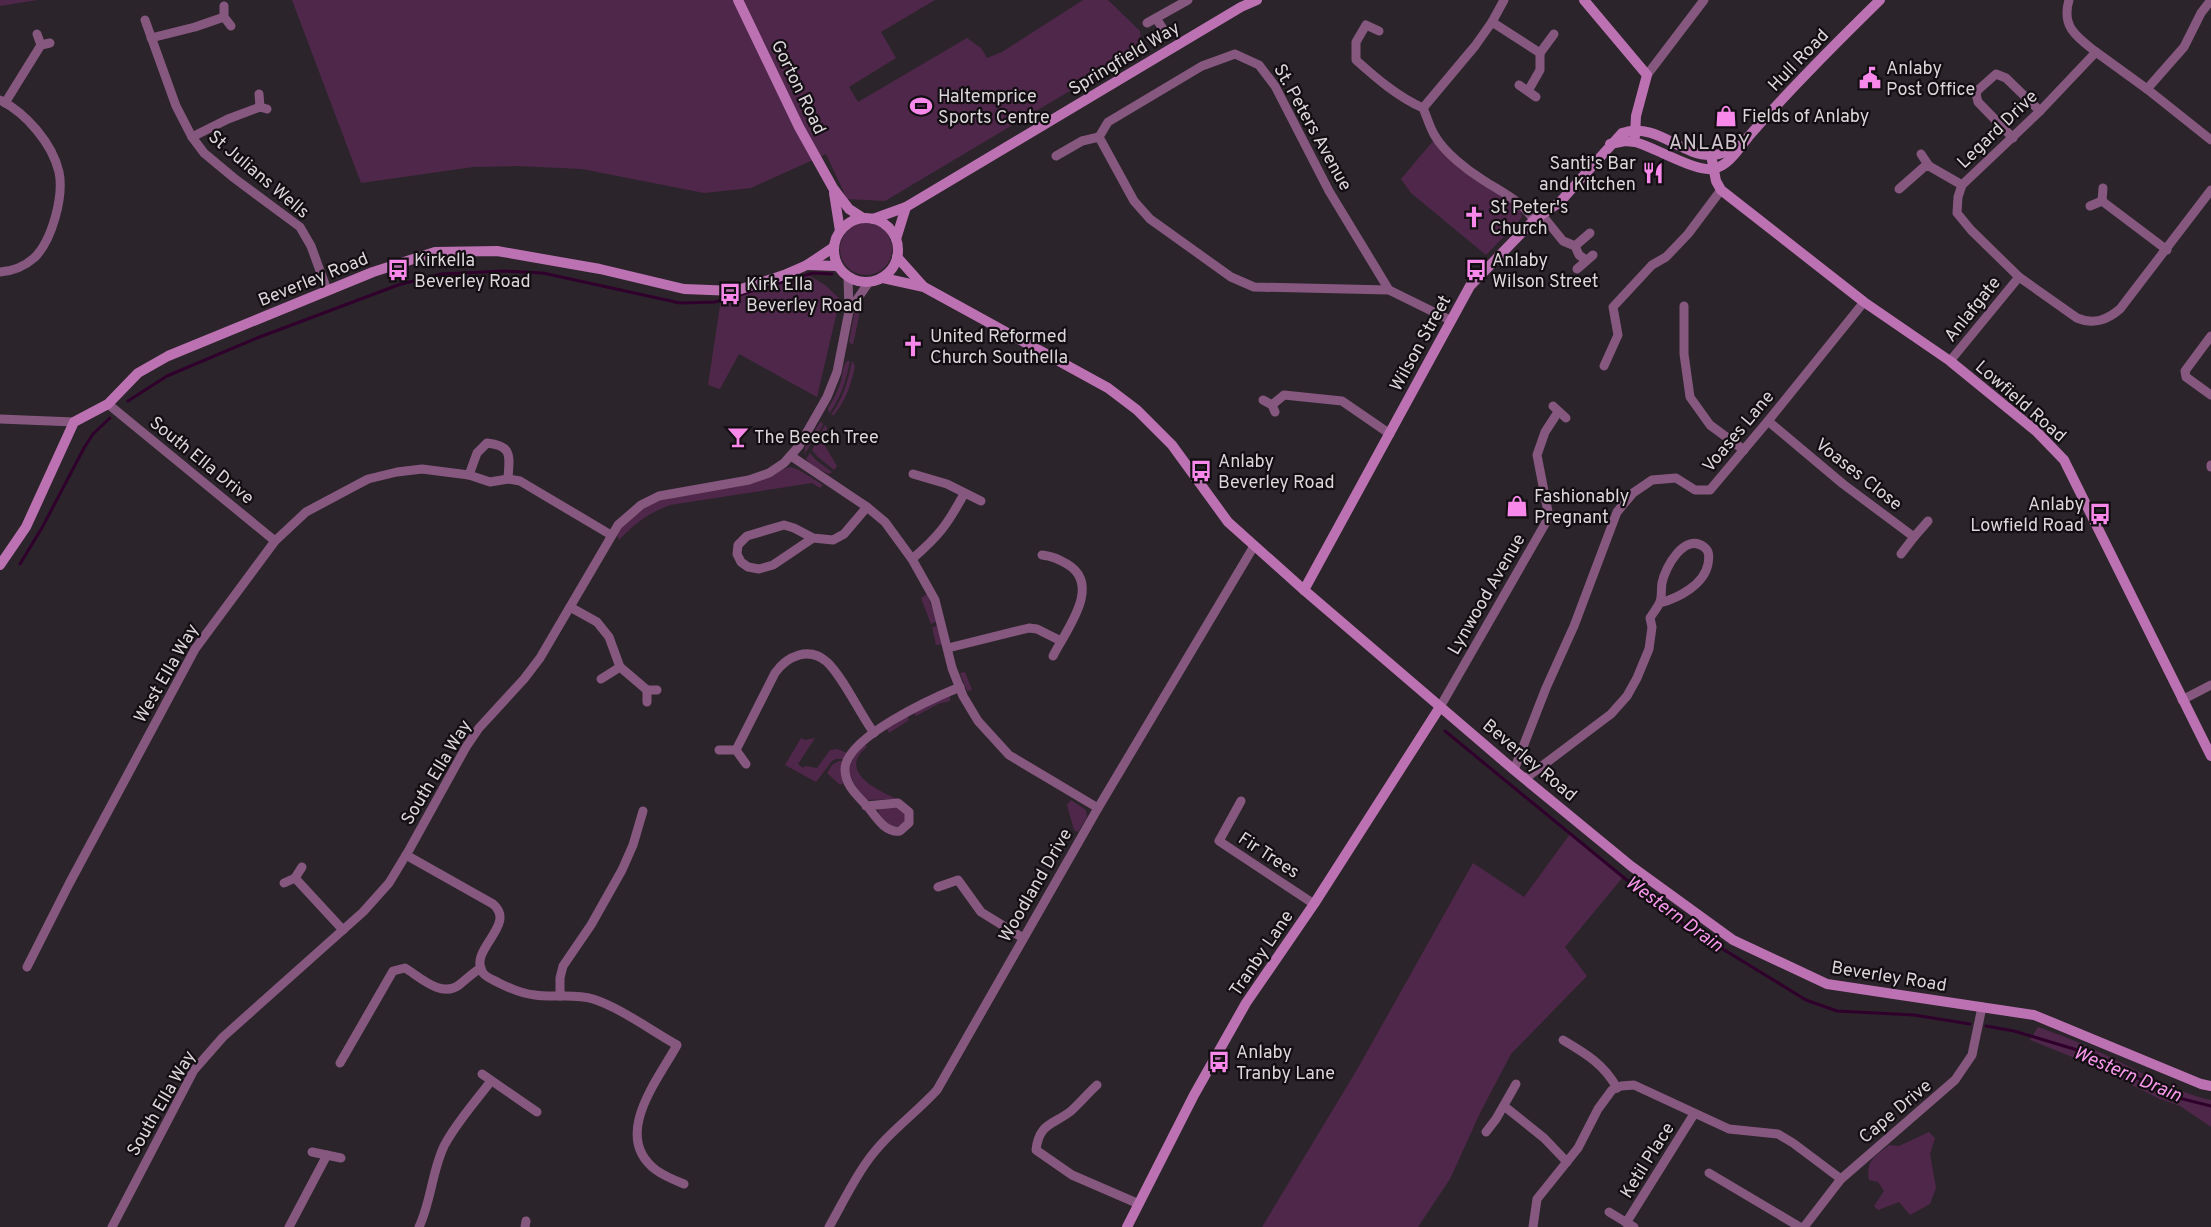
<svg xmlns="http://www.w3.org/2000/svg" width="2211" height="1227" viewBox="0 0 2211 1227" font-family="Overpass,sans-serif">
  <rect width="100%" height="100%" fill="#2c242b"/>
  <g fill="#4f274a">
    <polygon points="0,0 38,0 0,6"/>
    <polygon points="292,0 935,0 881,32 896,58 849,87 858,102 967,38 981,48 987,58 1002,52 1083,0 1108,0 1140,31 1142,48 885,201 847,199 826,154 751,188 704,193 582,169 517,166 473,167 361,183"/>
    <polygon points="1434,140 1519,208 1522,217 1518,222 1486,255 1411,193 1401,179"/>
    <circle cx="866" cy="249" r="26"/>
    <polygon points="805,273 825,285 840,299 817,397 739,354 720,389 708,385 721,299 734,299"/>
    <polygon points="856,304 861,306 853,345 849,342"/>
    <path d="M847,361H850C846,381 841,397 829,414L828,408C833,400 838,391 841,381C843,374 842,367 847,361Z"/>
    <path d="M852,361L855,366C851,385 846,400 834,415H831C843,398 848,382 852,361Z"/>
    <polygon points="821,421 823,425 804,455 806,444"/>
    <polygon points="825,425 827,428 825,446 837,466 834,470 818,457 812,450"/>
    <polygon points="810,453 816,460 832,472 829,474 814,467 806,459"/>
    <path d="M791,467L799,470L823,485L820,488L812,483L670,505C649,513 635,523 619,540L616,532L650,503Z"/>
    <polygon points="927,594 937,621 931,624 921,598"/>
    <polygon points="937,626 942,644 936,645 932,627"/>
    <polygon points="965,672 972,690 967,691 960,673"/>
    <polygon points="950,696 950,701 938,704 916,716 914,712 938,700"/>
    <polygon points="907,716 909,720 889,733 887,729"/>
    <polygon points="801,738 805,740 815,738 798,764 803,768 805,766 817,768 830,750 837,749 847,753 844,759 836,759 832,761 816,782 785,765"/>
    <path d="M865,744L867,747C837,771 877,790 897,799L866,800C847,776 842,768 865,744Z"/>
    <polygon points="839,761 843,761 841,769 843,783 840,785 827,773 832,765"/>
    <polygon points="1071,800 1086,810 1087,817 1078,832 1074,830 1067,805"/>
    <path d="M896,806C904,811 907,814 905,823C894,831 881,823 878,810L883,807Z"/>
    <polygon points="1570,834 1623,877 1565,947 1587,976 1511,1054 1480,1113 1450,1179 1418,1227 1262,1227 1358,1068 1473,863 1524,897"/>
    <path d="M2038,1027C2057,1034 2077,1041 2095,1050C2133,1067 2170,1091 2211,1100V1127L2180,1106L2160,1099L2092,1065L2030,1040Z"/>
    <path d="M1929,1132L1935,1138L1930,1154L1936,1188L1930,1204L1910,1215L1899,1202L1878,1210L1874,1206L1884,1191L1878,1182L1869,1180C1866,1159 1875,1157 1889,1145L1899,1146Z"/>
  </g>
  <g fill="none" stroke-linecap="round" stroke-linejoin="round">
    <g stroke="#30002c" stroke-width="3">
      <polyline points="128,401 167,376 257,338 398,285 441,274 504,271 543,273 680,303 715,302 813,273 832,274"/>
      <polyline points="20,564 43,526 84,448 93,434 110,418"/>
      <polyline points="1445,731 1623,877 1690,929 1806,1000 1837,1011 1914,1015 1970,1024"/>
      <polyline points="1986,1026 2014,1031 2097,1056 2152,1086 2179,1098 2211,1106"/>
    </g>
    <g stroke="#86587f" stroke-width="9">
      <path d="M2069,0C2061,27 2077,37 2096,52"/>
      <polyline points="224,6 224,17 231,26"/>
      <polyline points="1156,18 1163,29"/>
      <polyline points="145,20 176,106 192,137 204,153 234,178 300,227 311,246 327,290"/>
      <polyline points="1492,22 1540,53 1540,70 1528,91"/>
      <polyline points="1147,23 1188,0"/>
      <path d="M1379,31L1366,25L1356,42V60C1376,78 1398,97 1423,108"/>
      <polyline points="37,34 41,45 50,43"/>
      <polyline points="151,38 195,27 224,17"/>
      <polyline points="1540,53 1554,34"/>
      <polyline points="1647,75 1704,0"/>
      <polyline points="1519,85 1536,97"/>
      <polyline points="2147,89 2184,47 2201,13 2211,0"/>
      <polyline points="259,94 260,107 267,109"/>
      <path d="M0,100C26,113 52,143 59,172C64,196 52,241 34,258C25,266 13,271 0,272"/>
      <polyline points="5,103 41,45"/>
      <path d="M1423,108C1427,117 1430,128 1435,136C1445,153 1467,170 1483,180C1503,193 1520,200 1534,220"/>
      <polyline points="1423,108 1475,46 1492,22 1504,0"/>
      <polyline points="192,137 228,119 260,107"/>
      <polyline points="1099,137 1108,122 1202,66 1235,54 1259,65 1275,86 1329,191 1389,290"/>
      <polyline points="2013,138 1978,102 1976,94 1978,90 1996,74 2006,78 2040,111"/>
      <path d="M2211,140L2147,89L2096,52L2040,111L1962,185L1958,197L1957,213L1971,230L2019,277L2077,318C2094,325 2107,320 2120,309L2211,190"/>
      <polyline points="1921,154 1929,166"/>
      <polyline points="1056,156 1082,141 1099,137 1134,201 1150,219 1231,277 1254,287 1389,290 1450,320"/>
      <polyline points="1899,189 1924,167 1929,166 1962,185"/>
      <polyline points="2102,201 2167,250"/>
      <polyline points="2090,206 2102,201 2103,188"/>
      <polyline points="1542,215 1563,241 1575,246 1579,255 1586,260"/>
      <polyline points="1575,246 1590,233"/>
      <polyline points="1577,269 1593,255"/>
      <polyline points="1684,306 1684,354 1690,397 1710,425 1744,450"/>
      <polyline points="849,311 869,282"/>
      <polyline points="2211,336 2185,371 2186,377 2211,395"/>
      <polyline points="1950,361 2019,277"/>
      <polyline points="1604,366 1618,335 1613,307 1652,265 1666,257 1688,234 1721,190"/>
      <polyline points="1263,400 1272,405 1275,412"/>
      <polyline points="108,404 275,541"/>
      <polyline points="1272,405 1284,395 1342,401 1390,434"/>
      <polyline points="1553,406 1566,418"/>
      <polyline points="0,419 74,422"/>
      <polyline points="1768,421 1843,484 1914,537 1928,521"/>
      <polyline points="791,456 867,507 885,522 912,559 935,600 952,668 963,696 978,721 1009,755 1098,808"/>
      <polyline points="2211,465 2211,467"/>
      <polyline points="913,474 947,484 981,501"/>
      <path d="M469,475L477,453L487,443C514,446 509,457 508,479"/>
      <polyline points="813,538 794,528 784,525 747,536 738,545 737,554 741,562 748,567 759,569 773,565 813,538 833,540 844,534 867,507"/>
      <polyline points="1901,554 1914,537"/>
      <path d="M1042,555C1052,556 1058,559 1067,564C1103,585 1066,630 1053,656"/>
      <path d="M912,559C939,536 947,525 964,494"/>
      <polyline points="570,607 597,622 609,637 620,667 647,690"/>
      <polyline points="948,648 1029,628 1037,629 1061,641"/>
      <polyline points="601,679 620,667"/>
      <polyline points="2182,700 2211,685"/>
      <polyline points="647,702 647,690 657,690"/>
      <polyline points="1440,707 1549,517 1537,455 1545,432 1558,412"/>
      <polyline points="719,750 736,750 746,764"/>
      <path d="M736,750L775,673C787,656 809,646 827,662C843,677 860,714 874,733"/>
      <polyline points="1514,770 1546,688 1574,626 1617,512 1633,493 1652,480 1676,478 1695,490 1710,490 1768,421 1864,302"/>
      <path d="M1526,778L1611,714L1627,696L1637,678L1649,649L1652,627L1650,618C1653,613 1658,607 1660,602C1662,596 1661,589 1662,583C1665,567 1685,532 1704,547C1710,551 1709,558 1708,564C1704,585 1678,598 1660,603"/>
      <polyline points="1241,801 1219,841 1314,904"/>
      <path d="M866,806L898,803L909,812V823L900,831C885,833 876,817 868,807C858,796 845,786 845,769C846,737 933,698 960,687"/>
      <path d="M406,855L493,904C518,925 467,950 483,973C487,978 494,980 499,983C511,989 522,994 535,995C554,998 574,993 593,999C619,1007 652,1031 677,1045C658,1080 611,1136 656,1170C664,1176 674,1180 684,1184"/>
      <polyline points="295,878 343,930"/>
      <polyline points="284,883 295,878 302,867"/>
      <polyline points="938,887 958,880 981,912 1023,938"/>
      <polyline points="27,967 69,884 195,649 275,541 306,512 368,479 397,472 422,469 469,475 490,482 508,479 520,481 611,535"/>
      <polyline points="560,996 560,978 563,966 591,925 622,870 633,845 643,811"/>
      <path d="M1563,1040C1585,1053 1604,1064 1617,1088"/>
      <path d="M340,1063L393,971L405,968C420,977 441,998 459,985C467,979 472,973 481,968"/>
      <polyline points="482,1074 537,1112"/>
      <path d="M1097,1085C1088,1093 1080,1103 1071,1111C1053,1125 1039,1123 1036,1150L1072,1175L1139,1204"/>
      <polyline points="1504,1106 1544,1138 1567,1162"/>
      <polyline points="1486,1132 1496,1119 1516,1084"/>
      <polyline points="312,1152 341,1158"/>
      <polyline points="1709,1173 1800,1227"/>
      <polyline points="1609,1212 1634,1227"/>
      <polyline points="1626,1223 1694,1114"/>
      <polyline points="112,1227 194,1070 223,1037 363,912 389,883 409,850 466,747 479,728 524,679 540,658 618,525 641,505 659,496 749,480 769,473 784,463 799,446 827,397 837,372 849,311 848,277"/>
      <polyline points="289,1227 327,1155"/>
      <path d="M419,1227C431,1202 432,1171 444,1146C456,1123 475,1102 491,1081"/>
      <polyline points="525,1227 526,1221"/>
      <path d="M829,1227C841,1206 852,1183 866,1163C885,1135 914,1115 937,1090L1098,808L1254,546"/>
      <polyline points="1533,1227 1537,1199 1578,1148 1598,1109 1612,1090 1621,1086 1634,1085 1729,1129 1778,1134 1793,1143 1841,1179"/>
      <polyline points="1804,1227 1841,1179 1955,1080 1972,1055 1982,1007"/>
    </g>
    <g stroke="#bc72b2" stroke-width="10">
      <polyline points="738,0 799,127 833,188 849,209 863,218"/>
      <polyline points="1584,0 1647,75 1636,116 1635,136"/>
      <path d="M1610,144L1625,141L1635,142C1654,147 1695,172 1713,169C1729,166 1739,148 1749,136C1790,89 1835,44 1880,0"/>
      <polyline points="1711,155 1716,181 1721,190 1864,302 1950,361 2036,431 2064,460 2211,756"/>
      <polyline points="834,193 840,231"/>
      <circle cx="866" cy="250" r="32"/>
      <polyline points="873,219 906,207 1241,7 1257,0"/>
      <polyline points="896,239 906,207"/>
      <polyline points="897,257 923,286"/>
      <polyline points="807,265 837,266"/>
      <polyline points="883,278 924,287 1108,388 1137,410 1172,445 1228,522 1304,590 1514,770 1631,866 1733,940 1827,984 2034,1015 2201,1084 2211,1086"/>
      <polyline points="0,565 26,527 74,422 108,404 138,373 168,356 373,272 435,252 497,251 600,269 684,289 735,291 784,275 807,265 834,247"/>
      <path d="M1304,590L1470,286L1534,220L1560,202L1622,133C1659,122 1679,156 1712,155C1722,155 1732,150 1741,145"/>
      <polyline points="1127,1227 1194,1095 1246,1003 1314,904 1440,707"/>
    </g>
  </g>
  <defs>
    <g id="civic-bare" transform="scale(1.725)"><path d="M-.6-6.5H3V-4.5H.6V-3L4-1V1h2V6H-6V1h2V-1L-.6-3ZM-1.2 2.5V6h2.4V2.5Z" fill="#f888ea" stroke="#120e12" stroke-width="2.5" paint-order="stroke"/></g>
    <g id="stadium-bare" transform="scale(1.725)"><path d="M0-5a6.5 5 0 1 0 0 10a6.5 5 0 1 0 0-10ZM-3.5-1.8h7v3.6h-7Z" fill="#f888ea" stroke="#120e12" stroke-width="2.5" paint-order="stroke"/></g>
    <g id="shop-bare" transform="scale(1.725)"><path d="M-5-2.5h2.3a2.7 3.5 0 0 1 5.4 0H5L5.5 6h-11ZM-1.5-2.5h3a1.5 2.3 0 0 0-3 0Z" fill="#f888ea" stroke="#120e12" stroke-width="2.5" paint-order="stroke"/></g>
    <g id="restaurant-bare" transform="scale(1.725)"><path d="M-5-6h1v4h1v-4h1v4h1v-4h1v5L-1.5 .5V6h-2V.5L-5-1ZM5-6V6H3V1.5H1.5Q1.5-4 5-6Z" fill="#f888ea" stroke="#120e12" stroke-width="2.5" paint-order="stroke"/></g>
    <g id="church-bare" transform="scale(1.725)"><path d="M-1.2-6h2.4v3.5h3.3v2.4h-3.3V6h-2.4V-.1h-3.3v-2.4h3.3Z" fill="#f888ea" stroke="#120e12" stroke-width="2.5" paint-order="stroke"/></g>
    <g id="bus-bare" transform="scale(1.725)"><path d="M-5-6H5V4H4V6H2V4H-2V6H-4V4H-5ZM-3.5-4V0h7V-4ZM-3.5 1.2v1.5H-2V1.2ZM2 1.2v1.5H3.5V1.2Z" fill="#f888ea" stroke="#120e12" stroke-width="2.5" paint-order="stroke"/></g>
    <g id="bar-bare" transform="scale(1.725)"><path d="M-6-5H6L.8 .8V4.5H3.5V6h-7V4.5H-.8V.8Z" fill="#f888ea" stroke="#120e12" stroke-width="2.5" paint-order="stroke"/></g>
  </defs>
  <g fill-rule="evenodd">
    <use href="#civic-bare" x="1870" y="78"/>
    <use href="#stadium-bare" x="921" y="106"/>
    <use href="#shop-bare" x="1726" y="116"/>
    <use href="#restaurant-bare" x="1653" y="173"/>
    <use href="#church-bare" x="1474" y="217"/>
    <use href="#bus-bare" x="398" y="270"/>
    <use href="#bus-bare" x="1476" y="270"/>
    <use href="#bus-bare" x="730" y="294"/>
    <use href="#church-bare" x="913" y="346"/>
    <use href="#bar-bare" x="738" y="437"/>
    <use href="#bus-bare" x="1201" y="471"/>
    <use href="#shop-bare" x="1517" y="506"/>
    <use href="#bus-bare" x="2100" y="514"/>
    <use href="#bus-bare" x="1219" y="1062"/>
  </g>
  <g text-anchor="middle" stroke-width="4.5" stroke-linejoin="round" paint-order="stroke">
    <g font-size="18" fill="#dcd6db" stroke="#120e12">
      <text transform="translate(1124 58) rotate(-31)" y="6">Springfield Way</text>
      <text transform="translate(1798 60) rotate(-46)" y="6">Hull Road</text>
      <text transform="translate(799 87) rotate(64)" y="6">Gorton Road</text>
      <text transform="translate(1313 127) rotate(61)" y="6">St. Peters Avenue</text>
      <text transform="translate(1997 129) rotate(-44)" y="6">Legard Drive</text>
      <text transform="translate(259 174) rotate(40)" y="6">St Julians Wells</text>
      <text transform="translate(313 279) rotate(-22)" y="6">Beverley Road</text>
      <text transform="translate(1972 309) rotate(-51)" y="6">Anlafgate</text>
      <text transform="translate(1420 343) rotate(-61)" y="6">Wilson Street</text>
      <text transform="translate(2021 401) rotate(41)" y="6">Lowfield Road</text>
      <text transform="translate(1738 431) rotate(-50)" y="6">Voases Lane</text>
      <text transform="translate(202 460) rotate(39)" y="6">South Ella Drive</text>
      <text transform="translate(1859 474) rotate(38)" y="6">Voases Close</text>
      <text transform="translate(1486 594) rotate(-60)" y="6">Lynwood Avenue</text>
      <text transform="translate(166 673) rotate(-60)" y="6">West Ella Way</text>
      <text transform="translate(1530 760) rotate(40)" y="6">Beverley Road</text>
      <text transform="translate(436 772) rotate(-59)" y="6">South Ella Way</text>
      <text transform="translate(1269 855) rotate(33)" y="6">Fir Trees</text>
      <text transform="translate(1035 885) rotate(-60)" y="6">Woodland Drive</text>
      <text transform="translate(1261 953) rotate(-56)" y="6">Tranby Lane</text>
      <text transform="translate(1889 976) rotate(9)" y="6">Beverley Road</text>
      <text transform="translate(161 1103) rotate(-60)" y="6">South Ella Way</text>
      <text transform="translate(1895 1111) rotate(-40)" y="6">Cape Drive</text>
      <text transform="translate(1647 1160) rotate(-58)" y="6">Ketil Place</text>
    </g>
    <g font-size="18" fill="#dcd6db" stroke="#120e12" text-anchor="start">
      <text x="1886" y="74">Anlaby<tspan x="1886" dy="21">Post Office</tspan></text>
      <text x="938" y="102">Haltemprice<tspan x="938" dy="21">Sports Centre</tspan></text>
      <text x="1742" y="122">Fields of Anlaby</text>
      <text x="1636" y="169" text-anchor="end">Santi's Bar<tspan x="1636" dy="21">and Kitchen</tspan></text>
      <text x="1490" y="213">St Peter's<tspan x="1490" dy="21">Church</tspan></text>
      <text x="414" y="266">Kirkella<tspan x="414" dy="21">Beverley Road</tspan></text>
      <text x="1492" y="266">Anlaby<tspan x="1492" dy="21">Wilson Street</tspan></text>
      <text x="746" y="290">Kirk Ella<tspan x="746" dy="21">Beverley Road</tspan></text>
      <text x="930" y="342">United Reformed<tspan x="930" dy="21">Church Southella</tspan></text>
      <text x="754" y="443">The Beech Tree</text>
      <text x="1218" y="467">Anlaby<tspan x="1218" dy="21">Beverley Road</tspan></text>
      <text x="1534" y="502">Fashionably<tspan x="1534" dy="21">Pregnant</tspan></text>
      <text x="2084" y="510" text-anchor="end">Anlaby<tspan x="2084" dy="21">Lowfield Road</tspan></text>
      <text x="1236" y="1058">Anlaby<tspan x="1236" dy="21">Tranby Lane</tspan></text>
    </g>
    <g font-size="19" font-style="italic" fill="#f797ea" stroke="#120e12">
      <text transform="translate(1675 913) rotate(36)" y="7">Western Drain</text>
      <text transform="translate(2128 1073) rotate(23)" y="7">Western Drain</text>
    </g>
    <g font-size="20" letter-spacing="1" fill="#d0c5ce" stroke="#120e12">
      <text x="1710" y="149">ANLABY</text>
    </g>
  </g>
</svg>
